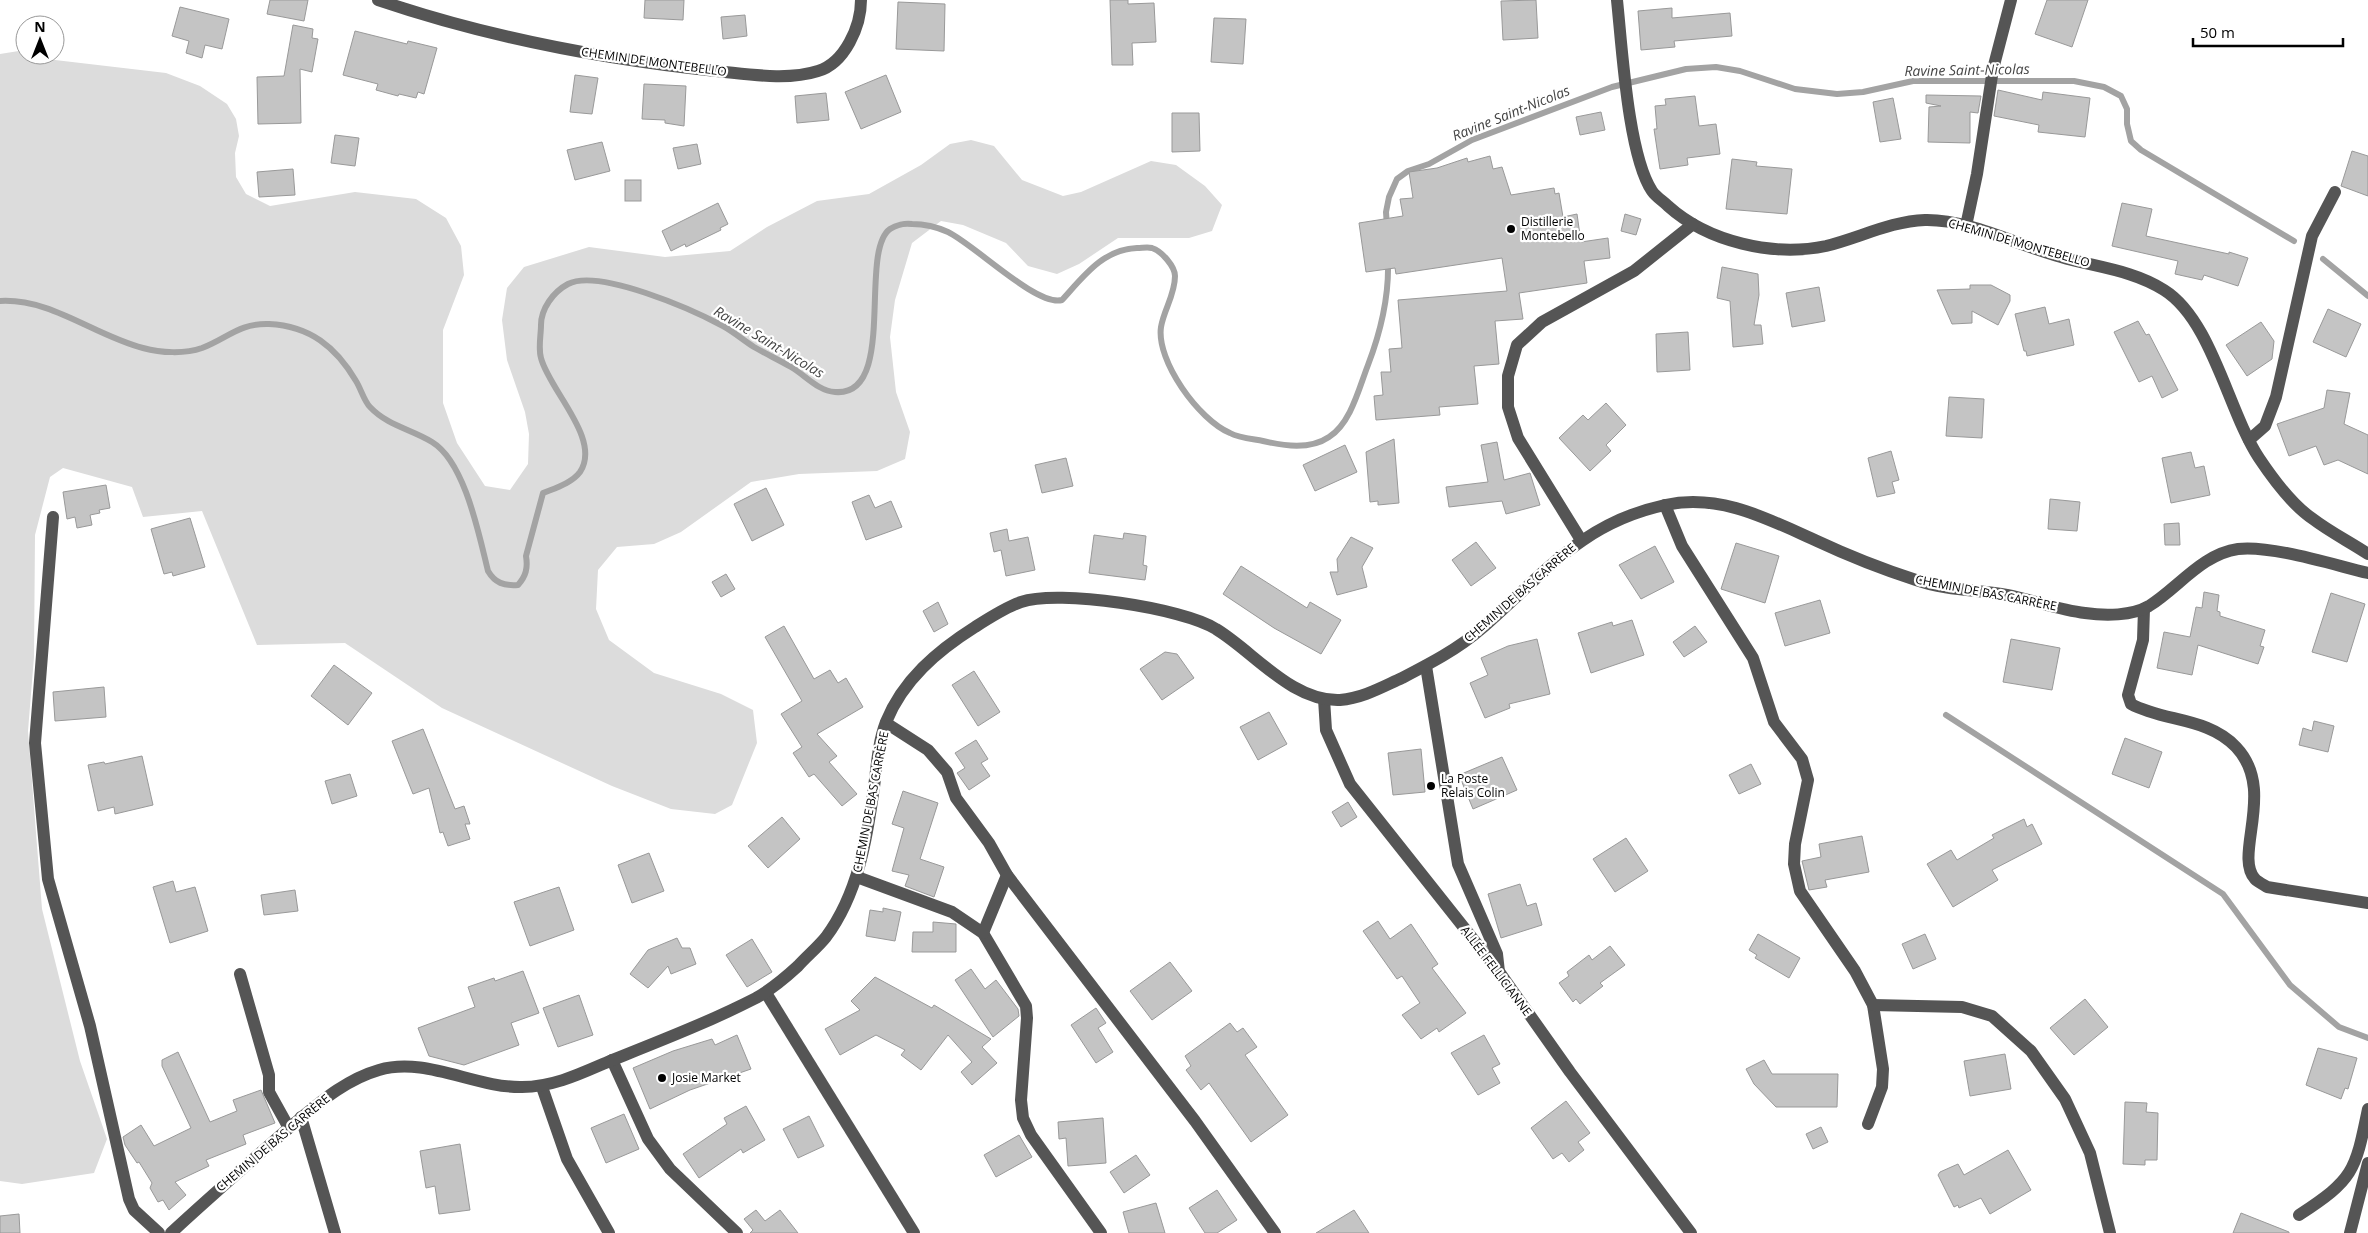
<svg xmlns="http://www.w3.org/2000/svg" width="2368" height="1233" viewBox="0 0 2368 1233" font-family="'Open Sans',sans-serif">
  <rect width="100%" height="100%" fill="#fff"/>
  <polygon fill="#dcdcdc" points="25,50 25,55 41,55 55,60 166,73 200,86 227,104 236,119 239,136 235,153 236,177 246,194 270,206 355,192 416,199 446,218 461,246 464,275 443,330 443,403 457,443 485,486 510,490 528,464 529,434 525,412 507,360 502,320 507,288 524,267 589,247 665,257 730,251 767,227 817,201 869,194 921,165 950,144 971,140 994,146 1022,180 1063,196 1081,192 1151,161 1176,165 1205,186 1222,205 1212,231 1189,238 1118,238 1079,264 1057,274 1028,266 1006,243 963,225 941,221 912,243 895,300 890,337 896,392 910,432 905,459 877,471 799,474 751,482 681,532 654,544 617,547 598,570 596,609 609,640 654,673 721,694 753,710 757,743 732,805 715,814 671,809 612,786 442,708 345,643 257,645 202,511 143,517 132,487 63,468 50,477 35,535 34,657 28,731 42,909 80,1061 107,1139 94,1173 22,1184 0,1181 0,54"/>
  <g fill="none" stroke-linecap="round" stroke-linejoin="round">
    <g stroke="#a3a3a3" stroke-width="6">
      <polyline points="1387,227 1386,212 1389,197 1397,179 1408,171 1429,164 1472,140 1612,87 1686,69 1716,67 1740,71 1795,89 1837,94 1863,92 1913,81 2074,81 2104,87 2121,96 2127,109 2127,124 2131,141 2141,150 2294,241"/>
      <polyline points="2323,259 2368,296"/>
      <path d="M0,301C51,298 95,336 143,348C161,353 185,354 202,348C228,338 239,323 269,324C310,326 336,347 356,381C361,389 364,401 370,407C388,426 411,429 432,442C465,462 479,535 488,571C495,583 504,586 518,585C526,576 528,568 526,556L543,493C555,488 572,483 580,472C602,439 549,390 541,358C538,348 541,335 541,325C541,309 553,292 568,284C599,268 693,310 723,326C734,332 743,340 754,347C766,354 779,360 791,367C805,375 818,391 835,392C898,397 858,252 890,229C896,225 905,223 912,224C925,224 937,227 948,232C975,245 1037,307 1062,300C1083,277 1103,249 1137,248C1142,248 1148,247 1152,248C1162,251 1175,267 1175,276C1175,295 1164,309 1161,327C1156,361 1199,420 1230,433C1239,438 1253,439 1263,441C1284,446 1310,450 1329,437C1351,423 1359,388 1368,365C1381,331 1389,298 1388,262"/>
      <polyline points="1946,715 2223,894 2290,985 2339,1027 2368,1038"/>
    </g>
  </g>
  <g fill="#c4c4c4" stroke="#999">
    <polygon points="270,0 308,0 304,21 267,14"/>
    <polygon points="645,0 684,0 683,20 644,18"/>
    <polygon points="1110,0 1128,0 1128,4 1154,3 1156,42 1132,43 1133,65 1112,65"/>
    <polygon points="1536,0 1538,38 1503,40 1501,1"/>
    <polygon points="2047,0 2088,0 2072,47 2035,34"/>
    <polygon points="898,2 945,4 944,51 896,49"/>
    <polygon points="180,7 229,19 222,49 205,45 202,58 186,53 189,41 172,36"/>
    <polygon points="1672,8 1672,18 1730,13 1732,36 1674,41 1675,47 1641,50 1638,11"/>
    <polygon points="745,15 747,36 723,39 721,17"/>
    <polygon points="1214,18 1246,19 1243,64 1211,62"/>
    <polygon points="293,25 313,29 312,38 318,39 312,72 300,69 301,123 258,124 257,77 284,76"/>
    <polygon points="355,31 407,44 408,41 437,48 424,94 418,92 416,98 399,94 398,96 376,90 378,84 343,75"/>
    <polygon points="575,75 598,78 592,114 570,112"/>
    <polygon points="886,75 901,112 861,129 845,92"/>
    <polygon points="644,84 686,86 684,126 665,123 665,120 642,119"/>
    <polygon points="1998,90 2042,100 2043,92 2090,98 2085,137 2038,132 2039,125 1994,116"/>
    <polygon points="826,93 829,120 797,123 795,96"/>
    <polygon points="1926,95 1981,96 1978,113 1970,112 1970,143 1928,142 1929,107 1941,106 1926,103"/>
    <polygon points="1695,96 1699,126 1716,124 1720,154 1687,158 1688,165 1660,169 1654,129 1657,129 1655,106 1666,105 1665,99"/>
    <polygon points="1893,98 1901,139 1880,142 1873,102"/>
    <polygon points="1601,112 1605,130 1580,135 1576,117"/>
    <polygon points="1172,113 1199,113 1200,151 1172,152"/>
    <polygon points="335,135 359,138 355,166 331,163"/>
    <polygon points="602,142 610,171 575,180 567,150"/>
    <polygon points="697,144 701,164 678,169 673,148"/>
    <polygon points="2352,151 2368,156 2368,196 2341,186"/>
    <polygon points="1490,156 1493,169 1502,167 1511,195 1554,188 1555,194 1559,193 1563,217 1577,214 1581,242 1608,238 1610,258 1584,261 1587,283 1519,293 1523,319 1495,321 1499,364 1474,366 1478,404 1439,407 1440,415 1376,420 1374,396 1383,395 1381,372 1391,372 1389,349 1402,348 1398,300 1507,291 1502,258 1396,274 1395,268 1366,272 1359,223 1403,216 1400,199 1413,198 1409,172 1437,168 1467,158 1468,162"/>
    <polygon points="1732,159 1757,162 1756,166 1792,169 1787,214 1726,209"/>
    <polygon points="293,169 295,195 259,197 257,172"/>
    <rect x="625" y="180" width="16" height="21"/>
    <polygon points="718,203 728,224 720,228 721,230 686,247 685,244 671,251 662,231"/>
    <polygon points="2122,203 2152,209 2146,236 2229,254 2229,252 2248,258 2238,286 2204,275 2202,280 2175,274 2178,261 2112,246"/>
    <polygon points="1625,214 1641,219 1636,235 1621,231"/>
    <polygon points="1722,267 1758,274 1759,295 1754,325 1761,325 1763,344 1733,347 1730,301 1717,298"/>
    <polygon points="1970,285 1991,285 2010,295 2010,301 1998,325 1972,311 1972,323 1952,324 1937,290 1970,289"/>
    <polygon points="1819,287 1825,321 1792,327 1786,293"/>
    <polygon points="2045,307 2049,324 2069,319 2074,345 2027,356 2026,351 2024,351 2015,314"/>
    <polygon points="2328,309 2361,324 2346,357 2313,342"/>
    <polygon points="2138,321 2146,335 2149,334 2178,390 2162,398 2152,376 2139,382 2114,332"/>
    <polygon points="2261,322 2274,341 2272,359 2247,376 2226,345"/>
    <polygon points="1688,332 1690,370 1657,372 1656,334"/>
    <polygon points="2327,390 2350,393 2344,424 2368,435 2368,474 2338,460 2324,465 2316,446 2289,456 2277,424 2324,408"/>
    <polygon points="1949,397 1984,399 1982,438 1946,436"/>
    <polygon points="1606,403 1626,425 1606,445 1611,451 1590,471 1559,438 1583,415 1588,420"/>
    <polygon points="1394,439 1399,503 1378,505 1378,501 1370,502 1366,452"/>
    <polygon points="1497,442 1504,480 1530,473 1540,505 1506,514 1502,501 1449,507 1446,487 1488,482 1481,445"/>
    <polygon points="1345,445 1357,472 1315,491 1303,465"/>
    <polygon points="1891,451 1899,480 1892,482 1895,493 1877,497 1868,458"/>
    <polygon points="2191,452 2195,468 2204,466 2210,495 2171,503 2162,458"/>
    <polygon points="1066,458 1073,486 1042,493 1035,465"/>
    <polygon points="106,485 110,508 99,510 100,513 90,515 92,525 77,528 75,517 67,519 63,492"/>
    <polygon points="766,488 784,525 752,541 734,504"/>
    <polygon points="869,495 875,508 891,501 902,527 866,540 852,502"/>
    <polygon points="2050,499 2080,502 2077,531 2048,529"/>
    <polygon points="190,518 205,567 173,576 172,572 164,574 151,529"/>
    <polygon points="2179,523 2180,545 2165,545 2164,524"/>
    <polygon points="1007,529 1009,541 1028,537 1035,570 1006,576 1001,550 994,552 990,533"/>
    <polygon points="1124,533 1146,536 1143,565 1147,566 1145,580 1089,573 1094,535 1123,539"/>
    <polygon points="1351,537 1373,548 1362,567 1367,587 1337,595 1330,572 1338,572 1337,559"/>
    <polygon points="1476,542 1496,568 1471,586 1452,560"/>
    <polygon points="1736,543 1779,556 1765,603 1721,589"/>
    <polygon points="1655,546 1674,582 1641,599 1619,565"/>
    <polygon points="1241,566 1307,608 1310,602 1341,620 1321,654 1274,628 1223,594"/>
    <polygon points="726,574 735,589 721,597 712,582"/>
    <polygon points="2204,592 2219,595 2217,611 2220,612 2220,616 2265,630 2260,646 2264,647 2258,664 2198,645 2192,675 2157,668 2164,632 2190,637 2196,607 2202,608"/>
    <polygon points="2331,593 2365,604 2347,662 2312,652"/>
    <polygon points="1820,600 1830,633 1785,646 1775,613"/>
    <polygon points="938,602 948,624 934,632 923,611"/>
    <polygon points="1632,620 1644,655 1591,673 1578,633 1612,622 1613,626"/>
    <polygon points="784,626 814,679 830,670 838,683 846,678 863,707 817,734 837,756 829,762 857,794 842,806 814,774 809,777 793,753 802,747 781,714 802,701 765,637"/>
    <polygon points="1695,626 1707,642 1684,657 1673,642"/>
    <polygon points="1537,639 1550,694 1509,704 1510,708 1485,718 1470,683 1488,675 1481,658 1508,646"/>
    <polygon points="2011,639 2060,648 2052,690 2003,682"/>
    <polygon points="1165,652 1177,654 1194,678 1162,700 1140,669"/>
    <polygon points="334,665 372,693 348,725 311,696"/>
    <polygon points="974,671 1000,712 978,726 952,685"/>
    <polygon points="104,687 106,717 55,721 53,692"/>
    <polygon points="1269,712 1287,744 1258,760 1240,727"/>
    <polygon points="2314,721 2334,726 2328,752 2299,745 2303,728 2312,731"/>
    <polygon points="423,729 455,809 464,806 470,824 465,824 470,839 448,846 443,832 440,833 429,788 413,794 392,741"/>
    <polygon points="2125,738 2162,752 2149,788 2112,774"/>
    <polygon points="976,740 988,759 981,763 990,776 969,790 957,773 965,768 955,753"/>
    <polygon points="1421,749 1425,792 1393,795 1388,753"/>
    <polygon points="142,756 153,805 115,814 114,807 98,811 88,765 104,762 105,764"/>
    <polygon points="1502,757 1517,790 1473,809 1459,775"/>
    <polygon points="1751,764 1761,784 1739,794 1729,775"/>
    <polygon points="350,774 357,796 332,804 325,781"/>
    <polygon points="903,791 938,803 920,859 944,867 934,897 905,886 909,875 892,871 904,828 892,824"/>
    <polygon points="1348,802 1357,817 1341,827 1332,812"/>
    <polygon points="782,817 800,839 768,868 748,846"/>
    <polygon points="2024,819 2027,827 2032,824 2042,844 1992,870 1998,880 1953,907 1927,864 1951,850 1957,860 1994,838 1992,835"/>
    <polygon points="1862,836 1869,872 1825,880 1827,887 1809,890 1802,861 1821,857 1819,844"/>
    <polygon points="1626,838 1648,871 1615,892 1593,859"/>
    <polygon points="649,853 664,891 632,903 618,865"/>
    <polygon points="173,881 176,892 195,887 208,931 170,943 153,887"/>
    <polygon points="1520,884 1527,906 1536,903 1542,925 1501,938 1488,894"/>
    <polygon points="559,887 574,930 530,946 514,902"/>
    <polygon points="295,890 298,911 264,915 261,895"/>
    <polygon points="883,908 901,912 895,941 866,936 870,910 883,912"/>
    <polygon points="1378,921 1390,939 1411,924 1438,964 1432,968 1466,1013 1439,1032 1437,1028 1421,1039 1402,1015 1420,1003 1402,976 1397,979 1363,931"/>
    <polygon points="933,922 956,924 956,952 912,952 913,932 933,932"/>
    <polygon points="1758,934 1800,958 1789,978 1755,958 1757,955 1749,950"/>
    <polygon points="1925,934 1936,959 1913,969 1902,944"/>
    <polygon points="677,938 682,948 690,948 696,964 671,974 668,966 648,988 630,974 648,950"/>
    <polygon points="752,939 772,972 747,987 726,955"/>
    <polygon points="1610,946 1625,965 1600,983 1603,986 1580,1004 1576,999 1573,1002 1559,983 1569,976 1567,972 1589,955 1592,960"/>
    <polygon points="1170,962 1192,991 1152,1020 1130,991"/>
    <polygon points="971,969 985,989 996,980 1018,1009 1019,1016 993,1037 955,980"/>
    <polygon points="523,971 539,1013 511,1023 519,1045 464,1065 429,1056 418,1028 475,1007 468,987 494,978 495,981"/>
    <polygon points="875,977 932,1008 934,1005 991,1039 982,1047 997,1063 972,1085 961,1072 972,1062 948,1035 921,1070 901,1055 905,1050 876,1035 840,1055 825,1029 860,1010 851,1001"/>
    <polygon points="579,995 593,1035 558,1047 543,1008"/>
    <polygon points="2085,999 2108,1027 2074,1055 2050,1028"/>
    <polygon points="1096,1008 1106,1023 1098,1028 1113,1052 1096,1063 1071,1025"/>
    <polygon points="1230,1023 1237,1032 1243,1028 1257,1047 1245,1055 1288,1115 1251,1142 1209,1083 1201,1090 1186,1070 1191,1066 1185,1056"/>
    <polygon points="737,1035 751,1069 690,1090 650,1109 633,1068 673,1051 712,1039 715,1045"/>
    <polygon points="1484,1035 1500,1064 1492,1068 1500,1083 1478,1095 1451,1053"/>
    <polygon points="2318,1048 2357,1058 2348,1089 2345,1088 2341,1099 2306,1085"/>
    <polygon points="178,1052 210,1122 237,1111 233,1100 261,1090 275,1123 243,1135 246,1144 206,1160 209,1166 175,1182 186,1195 169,1210 163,1200 158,1202 150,1188 152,1183 139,1162 137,1163 125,1145 123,1137 141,1125 154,1146 191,1128 162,1066 162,1060"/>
    <polygon points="2005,1054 2011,1089 1970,1096 1964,1061"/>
    <polygon points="1764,1060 1772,1074 1838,1074 1837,1107 1776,1107 1754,1084 1746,1069"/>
    <polygon points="1566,1101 1590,1133 1578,1142 1584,1150 1569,1162 1562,1153 1553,1159 1531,1128"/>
    <polygon points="2125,1102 2147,1103 2146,1112 2158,1113 2157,1160 2145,1160 2145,1165 2123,1164"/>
    <polygon points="746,1106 765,1140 743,1153 741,1149 699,1178 683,1154 727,1124 724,1118"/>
    <polygon points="624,1114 639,1149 606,1163 591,1128"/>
    <polygon points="809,1116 824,1146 798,1158 783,1129"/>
    <polygon points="1103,1118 1106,1163 1068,1166 1066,1138 1059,1139 1058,1122"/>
    <polygon points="1821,1127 1828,1142 1813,1149 1806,1134"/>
    <polygon points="1019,1135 1032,1157 996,1177 984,1155"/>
    <polygon points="460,1144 470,1210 439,1214 435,1186 426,1188 420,1151"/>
    <polygon points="2008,1150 2031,1190 1990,1214 1981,1198 1959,1208 1958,1205 1954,1207 1938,1175 1940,1172 1958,1164 1964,1175"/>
    <polygon points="1136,1155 1150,1175 1124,1193 1110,1172"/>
    <polygon points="1217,1190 1237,1220 1217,1233 1205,1233 1189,1208"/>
    <polygon points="1156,1203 1165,1233 1129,1233 1123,1212"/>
    <polygon points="756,1210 765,1221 780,1210 798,1233 750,1233 753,1230 744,1219"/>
    <polygon points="1354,1210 1369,1233 1316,1233"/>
    <polygon points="2241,1213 2289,1232 2289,1233 2233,1233"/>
    <polygon points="19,1214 20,1233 0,1233 0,1216"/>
  </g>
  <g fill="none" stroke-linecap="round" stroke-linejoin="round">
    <g stroke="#555" stroke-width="12">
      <path d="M378,0C487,37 602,59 716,71C748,74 787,81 818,71C845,63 861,26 861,0"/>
      <path d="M1617,0C1622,47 1628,155 1652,191C1656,197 1663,201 1668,206C1708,242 1773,257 1826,246C1859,238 1891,221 1925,220C1969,219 2019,246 2061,257C2095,267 2133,270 2164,290C2212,320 2228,411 2259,458C2273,479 2292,505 2313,519C2330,532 2350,542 2368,554"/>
      <polyline points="1966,226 1977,174 1993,69 2011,0"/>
      <polyline points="2249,440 2265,426 2276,397 2312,236 2335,192"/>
      <polyline points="1665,505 1682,546 1753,658 1774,722 1802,759 1808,780 1795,844 1794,864 1800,891 1855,971 1873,1005 1883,1069 1882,1087 1868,1124"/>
      <polyline points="53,517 35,743 48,879 90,1026 129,1199 134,1210 159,1233"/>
      <polyline points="1581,540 1518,438 1508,407 1508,376 1517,345 1542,322 1634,271 1693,224"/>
      <path d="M2144,609L2143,640L2128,695L2131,704C2164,722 2208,717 2236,747C2277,790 2233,855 2255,879C2258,882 2264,885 2267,887L2368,903"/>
      <polyline points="1426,666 1458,864 1497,954 1499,972"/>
      <polyline points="1324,699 1326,730 1350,784 1500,973 1570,1072 1691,1233"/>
      <polyline points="886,723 928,750 947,772 956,798 989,843 1007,875 1195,1121 1275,1233"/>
      <polyline points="857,877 952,912 983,933 1026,1006 1027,1018 1021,1100 1023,1118 1031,1135 1101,1233"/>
      <polyline points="983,933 1007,875"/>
      <polyline points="240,974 269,1075 269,1092 289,1128"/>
      <polyline points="766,993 914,1233"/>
      <polyline points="1873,1005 1962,1007 1992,1016 2031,1051 2065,1099 2090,1153 2110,1233"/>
      <polyline points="612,1060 648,1139 670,1169 737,1233"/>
      <polyline points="542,1087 567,1159 609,1233"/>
      <polyline points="301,1117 335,1233"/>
      <path d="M2299,1215C2354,1179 2355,1172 2368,1109"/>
      <path d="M171,1233C210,1197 250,1162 290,1127C317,1105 344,1080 379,1070C425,1056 475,1088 522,1087C554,1087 582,1073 610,1061C660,1041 709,1022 756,998C772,989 785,978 798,966C807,956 818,947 826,937C858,894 867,839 874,787C877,765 878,743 886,722C903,680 937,651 975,627C989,618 1006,607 1021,602C1058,589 1183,608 1216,629C1254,652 1292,702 1340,700C1363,698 1382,687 1402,678C1429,664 1458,649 1481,629C1542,576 1581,523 1665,505C1720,493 1768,519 1817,541C1849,556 1882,569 1916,580C1945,590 1977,590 2007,595C2033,600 2059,610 2085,613C2105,616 2132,616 2149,606C2178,588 2202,554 2238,549C2271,545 2334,565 2368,573"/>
      <polyline points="2350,1233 2368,1163"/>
    </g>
  </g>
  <g fill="#000" stroke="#fff" stroke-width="2">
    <circle cx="1511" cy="229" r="5"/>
    <circle cx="1431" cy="786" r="5"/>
    <circle cx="662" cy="1078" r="5"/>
  </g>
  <g text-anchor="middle" stroke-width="4.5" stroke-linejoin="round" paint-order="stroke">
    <g font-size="12" fill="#000" stroke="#fff">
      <text transform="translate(654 62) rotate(8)" y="4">CHEMIN DE MONTEBELLO</text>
      <text transform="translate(2019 243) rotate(16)" y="4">CHEMIN DE MONTEBELLO</text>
      <text transform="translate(1520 593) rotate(-41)" y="4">CHEMIN DE BAS CARRÈRE</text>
      <text transform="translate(1986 593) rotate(11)" y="4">CHEMIN DE BAS CARRÈRE</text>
      <text transform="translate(871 802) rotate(-79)" y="4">CHEMIN DE BAS CARRÈRE</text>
      <text transform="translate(1496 971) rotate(53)" y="4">ALLÉE FELLICIANNE</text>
      <text transform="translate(273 1143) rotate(-40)" y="4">CHEMIN DE BAS CARRÈRE</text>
    </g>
    <g font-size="12" fill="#000" stroke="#fff" text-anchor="start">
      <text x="1521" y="226">Distillerie<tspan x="1521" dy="14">Montebello</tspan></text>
      <text x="1441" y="783">La Poste<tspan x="1441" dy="14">Relais Colin</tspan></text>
      <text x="672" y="1082">Josie Market</text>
    </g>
    <g font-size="14" font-style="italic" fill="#444" stroke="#fff">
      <text transform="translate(1967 70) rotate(-1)" y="5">Ravine Saint-Nicolas</text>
      <text transform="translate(1511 113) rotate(-22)" y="5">Ravine Saint-Nicolas</text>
      <text transform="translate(769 342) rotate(31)" y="5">Ravine Saint-Nicolas</text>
    </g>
  </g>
  <g transform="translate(40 40)"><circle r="24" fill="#ffffff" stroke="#999999"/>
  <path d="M0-4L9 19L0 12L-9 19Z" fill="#000000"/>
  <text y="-8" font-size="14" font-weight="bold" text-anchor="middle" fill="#000000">N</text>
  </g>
  <path d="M2193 38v8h150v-8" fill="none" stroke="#000000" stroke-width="2.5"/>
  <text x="2200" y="38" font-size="15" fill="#000000" stroke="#ffffff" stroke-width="4" paint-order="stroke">50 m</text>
</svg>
